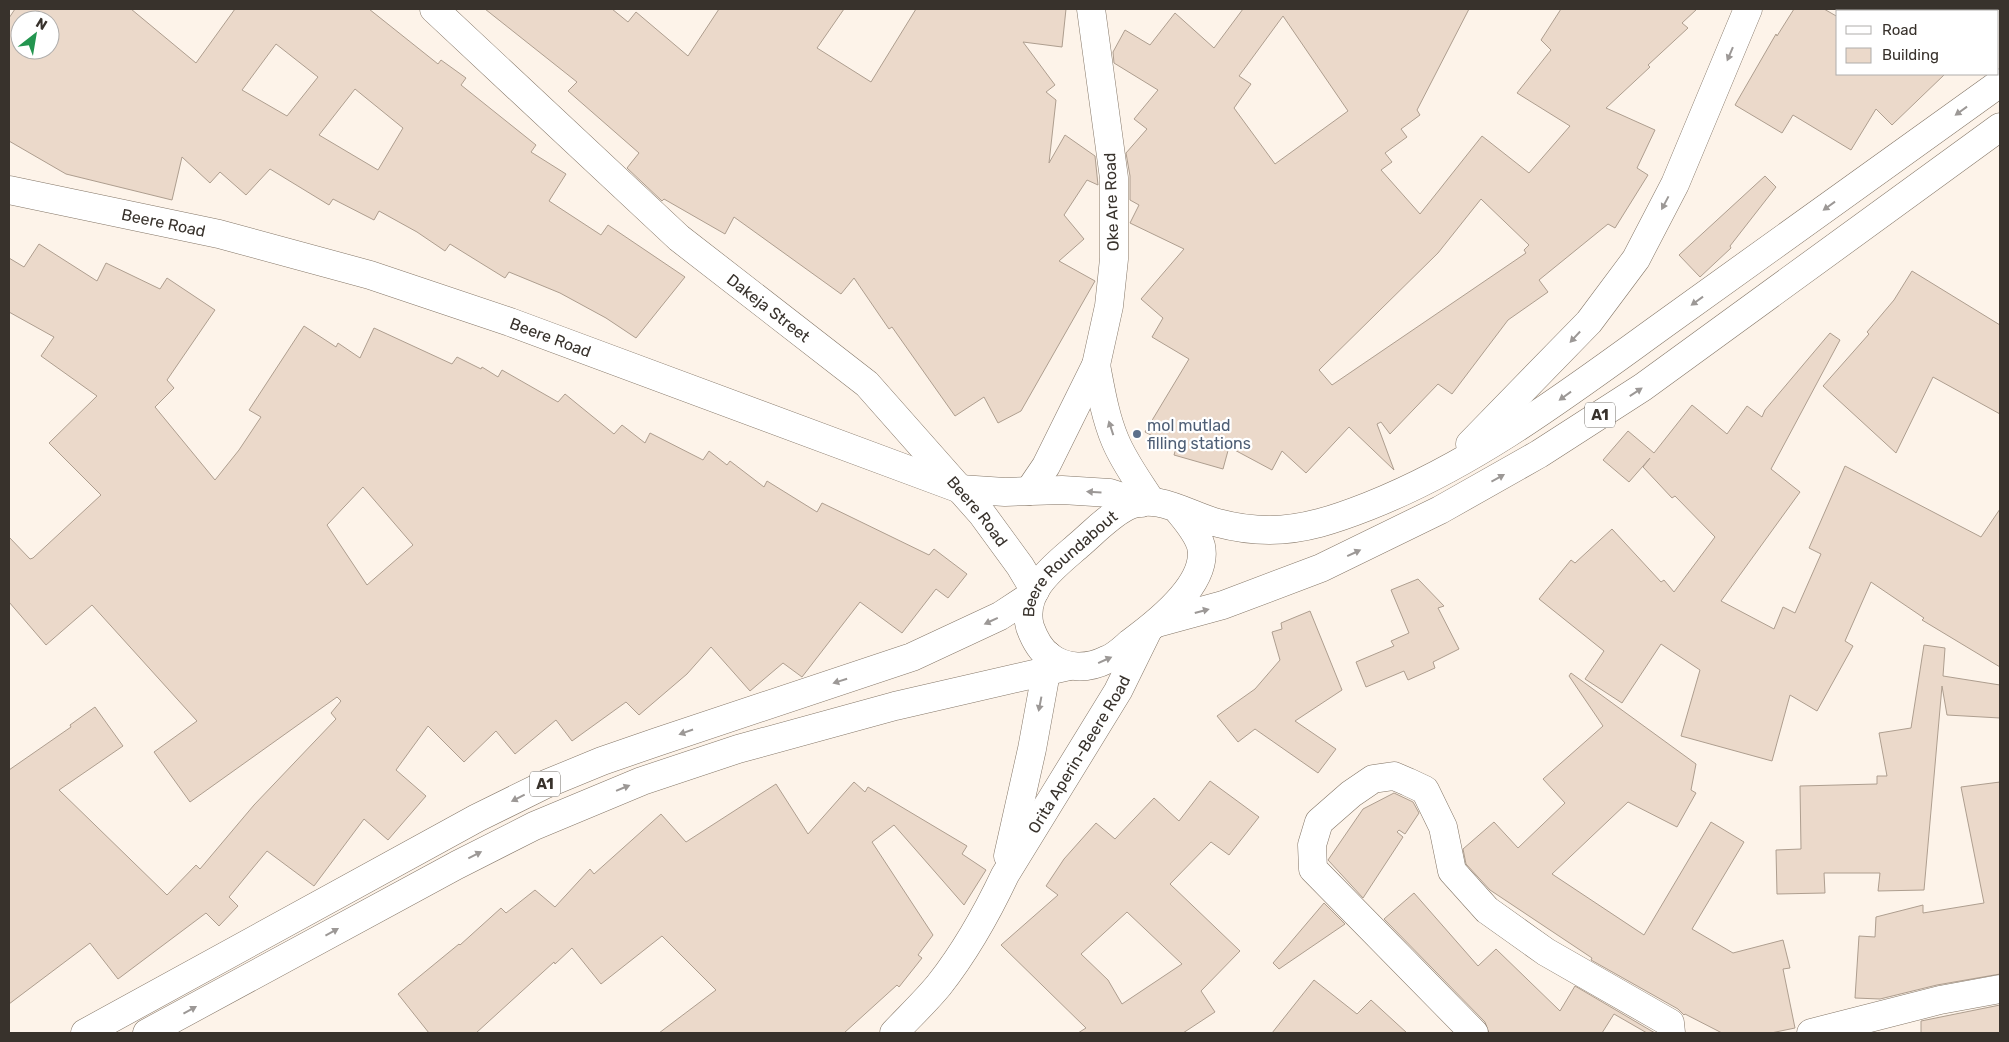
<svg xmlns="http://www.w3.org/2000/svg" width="2009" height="1042" viewBox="0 0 2009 1042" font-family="Rubik,sans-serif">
  <rect width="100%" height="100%" fill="#fdf3e9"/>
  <g fill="#ebd9ca" stroke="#ae9e8f" fill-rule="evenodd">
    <path d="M15,9H131L196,63L235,9H369L438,64L441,60L466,78L461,85L536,145L531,152L566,174L549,201L601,235L608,225L685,277L636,338L606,318L560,293L509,272L505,278L450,244L445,251L417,232L379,211L374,220L333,199L329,205L270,169L246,195L220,172L210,183L182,157L172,200L66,174L9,141V18ZM20,20H50V50H20ZM276,44L318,77L287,116L242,90ZM355,89L403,128L378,170L319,135Z"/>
    <polygon points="485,9 612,9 628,22 636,12 688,56 719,9 844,9 817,48 871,82 916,9 1066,9 1062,47 1023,42 1055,85 1046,92 1056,100 1049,163 1065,135 1095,156 1098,185 1087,180 1064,215 1084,239 1059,261 1095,281 1021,411 998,423 984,397 955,416 892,327 889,329 854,278 841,294 734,217 725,234 664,199 662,201 627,168 639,153 568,91 577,82"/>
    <path d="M1243,9H1469L1417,110L1420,115L1401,129L1407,137L1385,153L1392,162L1381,170L1420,214L1482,136L1529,173L1570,126L1517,93L1551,50L1541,40L1561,9H1697L1682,23L1688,28L1648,65L1650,67L1606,108L1655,130L1637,168L1648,175L1615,228L1608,224L1539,280L1548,292L1508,320L1452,394L1438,384L1390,434L1381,422L1377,424L1394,470L1349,427L1306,473L1282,451L1272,470L1229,447L1223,469L1174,455L1176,448L1145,432L1189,359L1152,337L1163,318L1141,299L1184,249L1130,223L1139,205L1130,200V176L1126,153L1147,129L1134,119L1158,90L1114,63L1113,52L1125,30L1150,45L1175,13L1214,48ZM1283,16L1348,111L1275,164L1234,108L1251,84L1239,76ZM1481,199L1529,245L1524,250L1526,253L1332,385L1319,370L1438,253Z"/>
    <polygon points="1794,9 1824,9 1838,17 1838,74 1945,74 1892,125 1876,109 1851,150 1793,115 1782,133 1735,105 1776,34 1777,36"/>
    <polygon points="1765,176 1776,187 1730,246 1731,248 1700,277 1679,255"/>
    <path d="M39,244L97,281L106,263L160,289L167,278L215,310L167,380L174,388L155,407L215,480L239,450L261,417L249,410L304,326L336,347L338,343L360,358L374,328L452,364L457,357L481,369L482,367L498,377L502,370L558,402L565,394L614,434L622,425L645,443L650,433L703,460L709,451L727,465L730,461L764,487L767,481L817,512L822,503L929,555L934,549L967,574L948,598L936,589L902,633L860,602L802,677L783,663L750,691L711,647L687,674L639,715L626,702L572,741L556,720L515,754L496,731L464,762L428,726L396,770L426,796L388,840L364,819L314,886L267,851L229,897L238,906L219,926L206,913L118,979L90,943L9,1004V770L71,727L70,725L95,707L123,746L59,790L167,895L196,865L200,869L254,805L336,719L331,713L341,701L337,697L190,802L154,752L197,721L140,658L92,605L46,645L9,602V537L30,559L33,558L101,495L49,443L97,396L41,356L54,337L9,312V258L24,267ZM363,487L413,545L367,585L327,525Z"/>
    <polygon points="1912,271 2000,325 2000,414 1933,377 1896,453 1823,386 1869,334 1867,332 1894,300"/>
    <polygon points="1830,333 1840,340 1771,469 1800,492 1721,601 1774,629 1783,607 1795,613 1821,554 1809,548 1845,466 1981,537 2000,509 2000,667 1922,620 1924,618 1871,582 1845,641 1853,646 1817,711 1790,695 1772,761 1681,736 1700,670 1661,644 1622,703 1585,679 1604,651 1539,599 1571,560 1575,563 1612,529 1661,582 1664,580 1674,592 1715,537 1675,496 1672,498 1643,467 1650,458 1629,482 1603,460 1628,431 1654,453 1692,405 1727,434 1747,406 1762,417 1765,410"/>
    <polygon points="1418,579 1444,606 1438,608 1459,649 1433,662 1435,668 1408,680 1404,671 1366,687 1356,662 1394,646 1391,641 1409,633 1391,590"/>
    <polygon points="1310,611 1342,690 1295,721 1336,749 1318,773 1255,729 1238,742 1217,716 1255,689 1280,660 1272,632 1282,629 1281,623"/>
    <polygon points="1924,645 1945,648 1943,676 2000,685 2000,718 1947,715 1942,686 1924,890 1878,891 1880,873 1824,873 1825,893 1777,894 1776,850 1801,849 1800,786 1877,784 1877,776 1887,776 1879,733 1911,728"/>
    <polygon points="1571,673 1696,764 1691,790 1696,793 1677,827 1628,802 1552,874 1644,935 1711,822 1744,842 1692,929 1733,953 1783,940 1790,968 1783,969 1795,1028 1771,1033 1722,1033 1685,1014 1684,1015 1678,1009 1591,960 1592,958 1490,890 1466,864 1463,849 1494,822 1518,848 1565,803 1543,779 1603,726 1569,676"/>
    <path d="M1210,781L1259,817L1229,855L1211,842L1170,884L1240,951L1201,991L1215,1012L1183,1033H1078L1086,1028L1001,945L1058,895L1046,886L1064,859L1096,823L1115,839L1154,798L1179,821ZM1127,912L1182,964L1122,1004L1108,980L1081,954Z"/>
    <polygon points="854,782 865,792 868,787 967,846 962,854 986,870 964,905 894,825 872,842 933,935 918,955 922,958 899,987 897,985 844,1033 659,1033 716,990 662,936 601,984 572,948 555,964 554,962 476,1033 429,1033 398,994 459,944 460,945 501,908 506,913 535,890 555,907 590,869 594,874 661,814 686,842 776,784 808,834"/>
    <polygon points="2000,782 2000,974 1937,985 1880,999 1855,998 1859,936 1875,937 1876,917 1923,905 1923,913 1984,903 1961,787"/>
    <polygon points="1394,793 1413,802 1419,813 1405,834 1399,830 1397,832 1403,837 1363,898 1328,860 1363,809"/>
    <polygon points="1414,893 1478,966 1496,949 1560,1011 1575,986 1655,1033 1647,1033 1614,1014 1602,1033 1489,1033 1485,1022 1384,919"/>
    <polygon points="1324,903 1345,924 1279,969 1273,963"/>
    <polygon points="1314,980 1357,1014 1371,1000 1407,1033 1272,1033"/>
    <polygon points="2000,1005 2000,1033 1921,1033 1921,1021"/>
  </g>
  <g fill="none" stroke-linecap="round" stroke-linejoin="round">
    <g stroke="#847667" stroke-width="29">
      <g id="minor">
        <polyline points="1474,1033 1313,869 1312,845 1319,822 1351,794 1373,779 1394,776 1408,782 1425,790 1443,827 1452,871 1487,910 1546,952 1670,1023 1671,1033"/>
        <polyline points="1811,1033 1940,1000 2000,989"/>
      </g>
    </g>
    <g stroke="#847667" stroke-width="29">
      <g id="secondary">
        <path id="s1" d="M434,9L679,238L867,384L982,514L1020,566L1035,591"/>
        <path id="s2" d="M9,190L219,234L370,275L510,322L960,489L1005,492L1062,490L1110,493L1141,503"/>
        <path d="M1096,365C1101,391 1105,416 1115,440C1124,462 1139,482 1151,501"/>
        <polyline points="1029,491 1046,466 1096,365 1109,306 1114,259 1114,178 1091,9"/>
        <polyline points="1008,856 1032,749 1049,656"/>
        <path id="s3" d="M894,1033C909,1017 925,1002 939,985C965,952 987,913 1005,875L1118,691L1148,630"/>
      </g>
    </g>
    <g stroke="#847667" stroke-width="29">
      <g id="trunk">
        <polyline points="1470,444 1589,322 1636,259 1675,184 1748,9"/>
        <path id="s4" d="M1177,509C1186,520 1197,532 1201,546C1209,583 1156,624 1130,643C1123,649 1115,657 1106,660C1088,669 1066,669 1050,657C1040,650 1034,638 1030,627C1020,590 1056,565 1080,544C1095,531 1109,516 1126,507C1156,491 1189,516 1218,523C1233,527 1253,530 1269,530C1304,530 1336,519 1369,506C1480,462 1574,389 1670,320C1780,241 1890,162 2000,83"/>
        <polyline points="1157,623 1223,605 1321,568 1440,510 1539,454 1643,387 2000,127"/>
        <polyline points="85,1033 477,818 546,784 602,761 657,742 912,657 1000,616 1032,595"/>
        <polyline points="147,1033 457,865 534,826 642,781 738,749 895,706 1069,666"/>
      </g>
    </g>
    <use href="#minor" stroke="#fff" stroke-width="28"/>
    <use href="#secondary" stroke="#fff" stroke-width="28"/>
    <use href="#trunk" stroke="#fff" stroke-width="28"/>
  </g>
  <defs><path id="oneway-solid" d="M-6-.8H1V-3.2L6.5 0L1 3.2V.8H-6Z" transform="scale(1.25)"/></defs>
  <g fill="#9c9896">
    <use href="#oneway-solid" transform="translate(1730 54) rotate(113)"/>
    <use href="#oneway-solid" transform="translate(1961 111) rotate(144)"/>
    <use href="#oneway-solid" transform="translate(1665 203) rotate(118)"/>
    <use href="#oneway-solid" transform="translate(1829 206) rotate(144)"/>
    <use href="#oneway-solid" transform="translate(1697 301) rotate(144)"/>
    <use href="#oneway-solid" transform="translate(1575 337) rotate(133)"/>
    <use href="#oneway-solid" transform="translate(1636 392) rotate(-33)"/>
    <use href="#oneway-solid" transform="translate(1565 396) rotate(144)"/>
    <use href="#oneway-solid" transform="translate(1111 428) rotate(-108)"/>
    <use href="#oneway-solid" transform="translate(1498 478) rotate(-29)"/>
    <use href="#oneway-solid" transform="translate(1094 492) rotate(-176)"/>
    <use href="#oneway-solid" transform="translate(1354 553) rotate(-25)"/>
    <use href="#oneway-solid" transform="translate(1202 611) rotate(-15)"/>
    <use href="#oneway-solid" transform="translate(991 621) rotate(155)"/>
    <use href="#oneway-solid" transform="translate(1105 660) rotate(-24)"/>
    <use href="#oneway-solid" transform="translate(840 681) rotate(162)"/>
    <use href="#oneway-solid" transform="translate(1040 704) rotate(101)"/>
    <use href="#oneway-solid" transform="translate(686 732) rotate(161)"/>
    <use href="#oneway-solid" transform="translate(623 788) rotate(-22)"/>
    <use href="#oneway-solid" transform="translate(518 798) rotate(153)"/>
    <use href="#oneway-solid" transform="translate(475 855) rotate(-27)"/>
    <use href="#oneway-solid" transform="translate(332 932) rotate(-29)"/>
    <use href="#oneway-solid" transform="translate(190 1010) rotate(-29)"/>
  </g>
  <circle fill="#5c6f8a" stroke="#fff" stroke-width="2" cx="1137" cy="434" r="5"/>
  <g text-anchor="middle" stroke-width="4.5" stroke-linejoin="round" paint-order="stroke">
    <g fill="#fff" stroke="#74706b" stroke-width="1">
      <rect x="1585" y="402.5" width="30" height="25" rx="4"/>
      <rect x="530" y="771.5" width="30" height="25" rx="4"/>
    </g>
    <g font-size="15" font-weight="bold" fill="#38322c">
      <text x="1600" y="420">A1</text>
      <text x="545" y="789">A1</text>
    </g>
    <g font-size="16" fill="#38322c" stroke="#fff">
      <text transform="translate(1111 202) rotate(-92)" y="6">Oke Are Road</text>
      <text dy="6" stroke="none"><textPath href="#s2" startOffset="158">Beere Road</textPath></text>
      <text dy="6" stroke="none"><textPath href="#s1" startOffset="449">Dakeja Street</textPath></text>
      <text dy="6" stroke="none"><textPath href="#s2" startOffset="562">Beere Road</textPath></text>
      <text dy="6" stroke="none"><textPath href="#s1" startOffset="742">Beere Road</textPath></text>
      <text dy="6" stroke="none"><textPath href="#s4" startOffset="375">Beere Roundabout</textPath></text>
      <text dy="6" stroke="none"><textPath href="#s3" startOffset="336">Orita Aperin-Beere Road</textPath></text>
    </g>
    <g font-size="16" fill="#4e5e75" stroke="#fff" text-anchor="start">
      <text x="1147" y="431">mol mutlad<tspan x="1147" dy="18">filling stations</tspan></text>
    </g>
  </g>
  <rect width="2009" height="1042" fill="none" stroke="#38322c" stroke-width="20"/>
  <rect x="1836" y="10" width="162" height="65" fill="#ffffff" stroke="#afadab"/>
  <rect x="1846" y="26" width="25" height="8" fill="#ffffff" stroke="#afadab"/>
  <text x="1882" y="35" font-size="15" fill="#38322c">Road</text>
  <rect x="1846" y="48" width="25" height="15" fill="#ebd9ca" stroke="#afadab"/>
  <text x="1882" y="60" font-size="15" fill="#38322c">Building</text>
  <g transform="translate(35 35) rotate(31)"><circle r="24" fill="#ffffff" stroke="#afadab"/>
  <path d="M0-4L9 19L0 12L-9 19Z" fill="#23954f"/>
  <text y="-8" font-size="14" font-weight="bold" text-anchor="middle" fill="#38322c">N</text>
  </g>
</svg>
